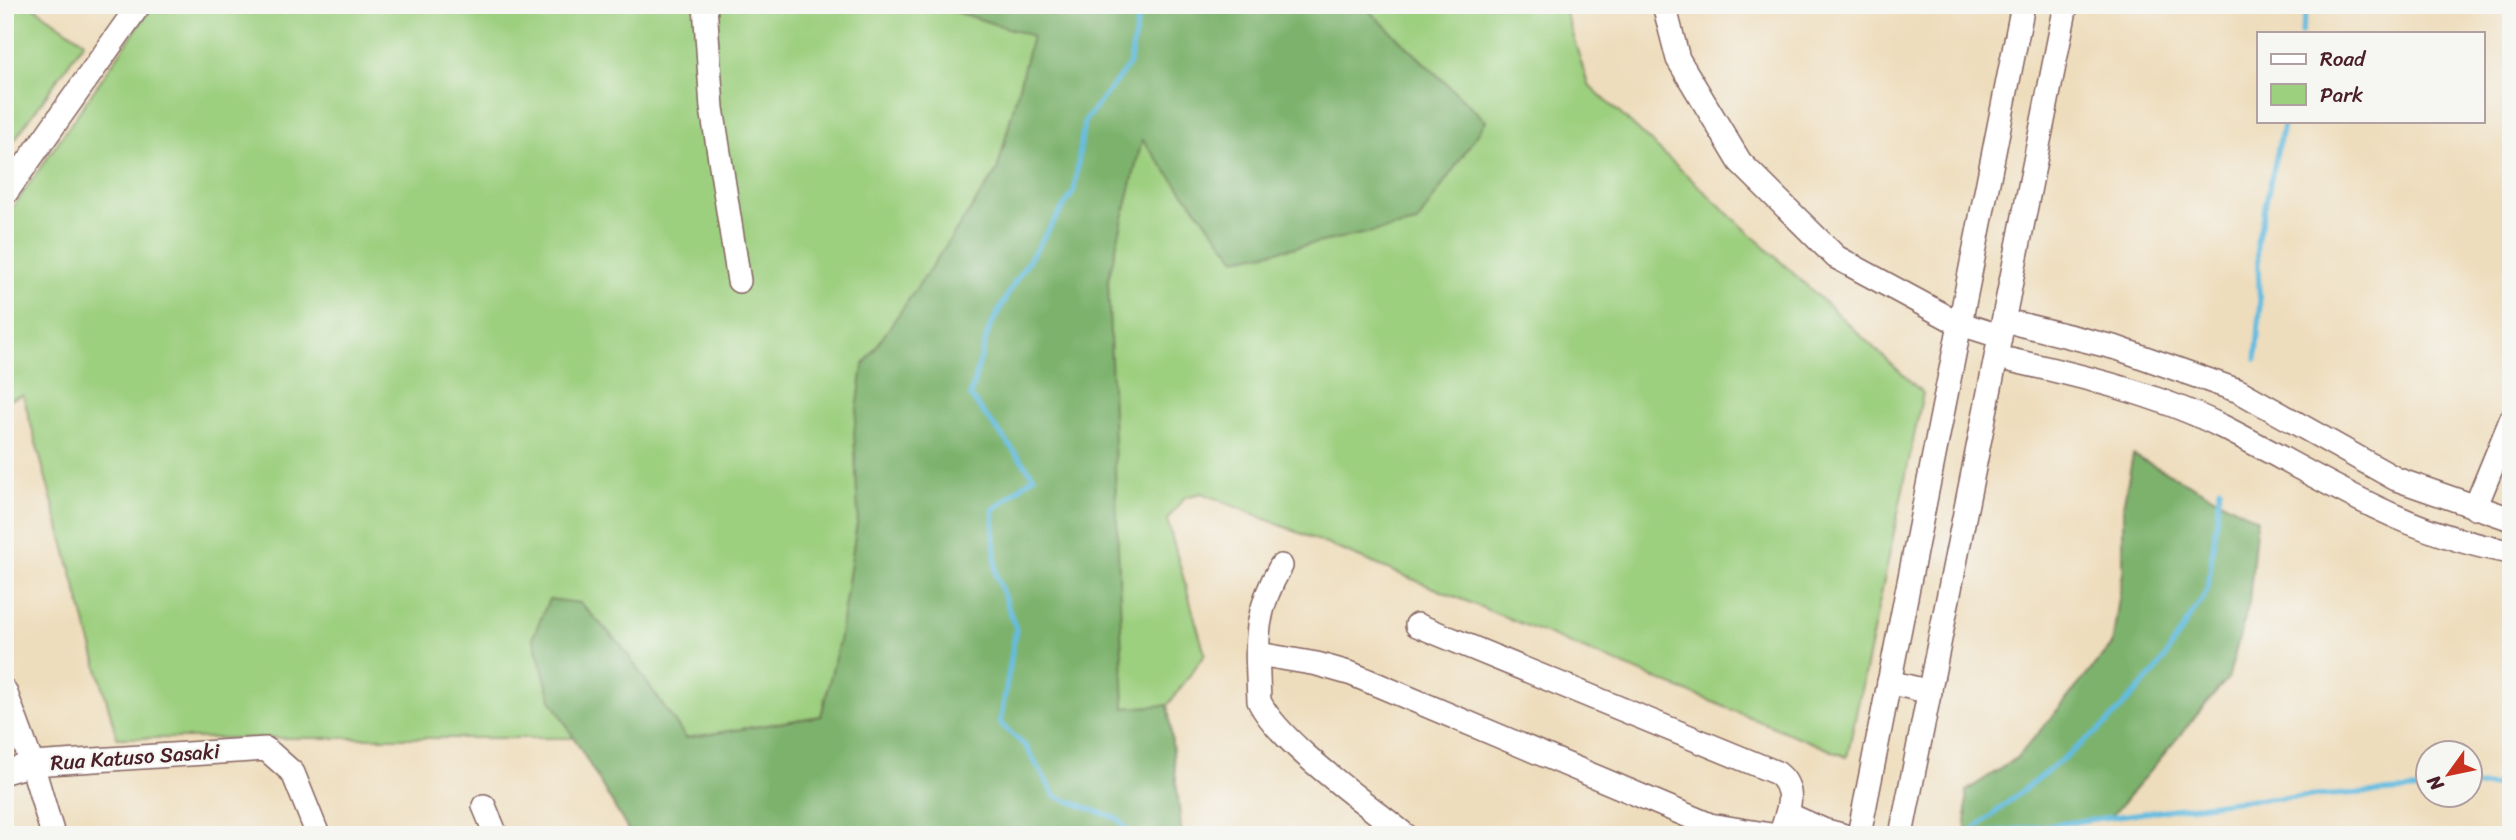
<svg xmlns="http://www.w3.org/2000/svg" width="2516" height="840" viewBox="0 0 2516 840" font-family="Sriracha,sans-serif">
  <rect width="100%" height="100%" fill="#f6f6f2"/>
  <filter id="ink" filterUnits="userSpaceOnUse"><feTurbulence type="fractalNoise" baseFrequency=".0143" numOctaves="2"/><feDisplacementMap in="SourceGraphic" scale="14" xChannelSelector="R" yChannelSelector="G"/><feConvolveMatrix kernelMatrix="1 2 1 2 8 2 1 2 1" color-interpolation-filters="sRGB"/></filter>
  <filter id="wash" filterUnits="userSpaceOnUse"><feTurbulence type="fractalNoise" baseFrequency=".00686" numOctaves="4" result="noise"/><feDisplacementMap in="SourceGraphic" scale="28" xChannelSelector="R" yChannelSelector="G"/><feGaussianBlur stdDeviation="1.57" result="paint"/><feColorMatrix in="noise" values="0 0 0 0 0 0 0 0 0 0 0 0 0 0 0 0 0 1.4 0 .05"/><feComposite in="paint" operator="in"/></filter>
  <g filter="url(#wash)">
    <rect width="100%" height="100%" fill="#eeddbc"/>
    <g fill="#9ccf7e" stroke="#737754" stroke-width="2">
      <polygon points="5,5 31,5 84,42 5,153"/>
      <polygon points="153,5 1563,5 1588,84 1923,393 1847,757 1202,493 1185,497 1167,520 1205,654 1168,705 1000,723 821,716 686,738 117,738 23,395 5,401 5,219"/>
    </g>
    <g fill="#7db26d" stroke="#64684c" stroke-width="2">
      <polygon points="935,5 1363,5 1486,121 1417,223 1236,259 1142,140 1108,280 1124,708 1168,705 1182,835 631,835 551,699 533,637 549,599 580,603 620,644 686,738 821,716 839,641 858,516 854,432 863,366 997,171 1032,36"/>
      <polygon points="2133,455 2257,519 2249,603 2228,678 2111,817 1966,835 1966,791 2018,757 2112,645 2123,572 2123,506"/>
    </g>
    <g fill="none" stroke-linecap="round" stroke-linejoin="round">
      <g stroke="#63bce0" stroke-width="5">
        <polyline points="2301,33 2308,5"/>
        <polyline points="2256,359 2260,311 2257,242 2284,121"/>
        <polyline points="2470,787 2511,784"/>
        <polyline points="1131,835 1118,819 1055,796 1026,747 1000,723 1016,629 996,575 993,510 1034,476 970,396 989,329 1016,280 1074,191 1084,122 1129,65 1141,5"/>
        <polyline points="1967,835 2105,725 2157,670 2208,589 2220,488"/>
        <polyline points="1973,835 2235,801 2428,789"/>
      </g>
    </g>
  </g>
  <g filter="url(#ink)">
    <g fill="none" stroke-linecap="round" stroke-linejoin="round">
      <g stroke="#83625e" stroke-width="26">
        <g id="minor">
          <polyline points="705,5 712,108 739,281"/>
          <polyline points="1664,5 1678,59 1740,162 1836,257 1958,323 1999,336"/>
          <polyline points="5,194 139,5"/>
          <polyline points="2019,324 2117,348 2239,391 2396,479 2511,519"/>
          <path d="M2010,360C2082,376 2157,394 2223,427C2318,475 2405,535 2511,552"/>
          <polyline points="2475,508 2511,420"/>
          <path d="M1281,566C1252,615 1257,647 1259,701C1279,743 1366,803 1405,835"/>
          <path d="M1417,625L1777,773C1798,789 1788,813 1780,835"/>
          <polyline points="1258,654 1317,664 1352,674 1710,825 1771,835"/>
          <polyline points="1889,682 1930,692"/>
          <polyline points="5,691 32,764 53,835"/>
          <polyline points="5,772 32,764 266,749 293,773 318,835"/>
          <polyline points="484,806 496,835"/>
          <polyline points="1787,814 1823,830 1842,835"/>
          <polyline points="1859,835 2023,5"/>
          <polyline points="1901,835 2066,5"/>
        </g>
      </g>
      <use href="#minor" stroke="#fff" stroke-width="23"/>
    </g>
  </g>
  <g text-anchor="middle" stroke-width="5" stroke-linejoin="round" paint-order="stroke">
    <g font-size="21" fill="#4a1f2b" stroke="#f6f6f2">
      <text transform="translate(135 757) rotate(-4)" y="7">Rua Katuso Sasaki</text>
    </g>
  </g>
  <rect width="2516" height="840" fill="none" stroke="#f6f6f2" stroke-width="28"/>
  <rect x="2257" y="32" width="228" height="91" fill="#f6f6f2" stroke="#b1a0a2" stroke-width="2"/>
  <rect x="2271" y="54" width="35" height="10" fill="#ffffff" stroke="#b1a0a2" stroke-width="2"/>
  <text x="2320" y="66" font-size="21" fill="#4a1f2b">Road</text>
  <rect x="2271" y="84" width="35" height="21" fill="#9ccf7e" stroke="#b1a0a2" stroke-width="2"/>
  <text x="2320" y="102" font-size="21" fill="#4a1f2b">Park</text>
  <g transform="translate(2449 774) rotate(237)"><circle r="33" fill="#f6f6f2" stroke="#b1a0a2" stroke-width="2"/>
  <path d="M0-5L12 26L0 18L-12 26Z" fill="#c8321e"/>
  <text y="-10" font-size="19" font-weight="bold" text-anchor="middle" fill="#4a1f2b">N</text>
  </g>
</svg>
